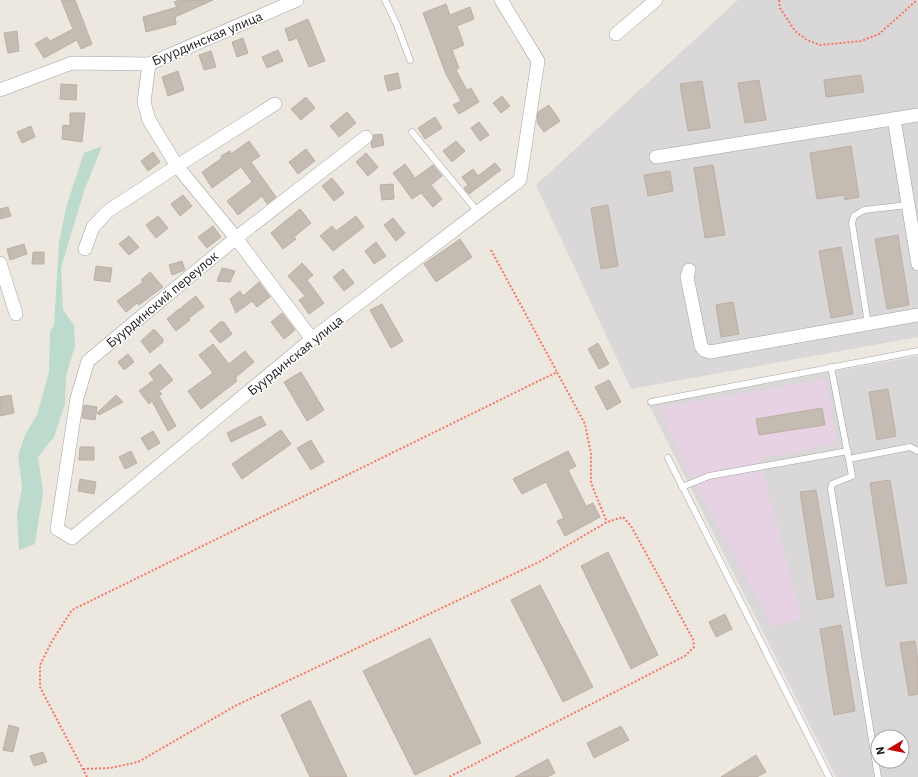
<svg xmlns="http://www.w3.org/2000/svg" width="918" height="777" viewBox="0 0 918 777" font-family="'IBM Plex Sans',sans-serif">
  <rect width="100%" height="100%" fill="#ece8e0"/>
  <g fill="#d9d7d7" fill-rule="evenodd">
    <polygon points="738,0 918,0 918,337 631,389 536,185"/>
    <path d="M918,356V777H836L649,405ZM878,737H902V761H878Z"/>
  </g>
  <polygon fill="#e6d2e2" points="827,379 837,444 760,459 802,619 773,627 688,473 659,407"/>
  <polygon fill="#bcdbcd" points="102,146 84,191 61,268 63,310 74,325 75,346 66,376 65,404 54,437 38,457 43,493 35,544 19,550 17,515 22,487 18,456 25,435 37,415 49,372 50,331 54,325 59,242 67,204 84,153"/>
  <g fill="#c4bbb3" stroke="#beafa2">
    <polygon points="61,0 75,0 92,44 81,49 77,40 44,58 35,44 47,37 50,41 73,29"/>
    <polygon points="179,0 213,0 175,17 176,24 146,32 143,17 177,7 174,2"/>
    <polygon points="446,4 450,15 470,7 474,19 457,26 464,45 452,50 459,68 456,70 467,90 471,88 479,102 459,114 453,105 461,101 446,74 423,13"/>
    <polygon points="308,19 325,61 309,67 297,38 289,41 285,29"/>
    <polygon points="17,31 19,51 8,53 4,33"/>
    <polygon points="243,38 248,53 237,57 232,42"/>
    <polygon points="278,50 283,61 267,68 262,57"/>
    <polygon points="211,51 216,67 204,70 199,55"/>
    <polygon points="178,71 184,90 168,96 162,77"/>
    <polygon points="398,73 401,88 388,91 384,76"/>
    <polygon points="861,75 864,92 826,97 824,80"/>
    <polygon points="759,80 766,120 745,123 738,83"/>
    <polygon points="702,81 710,128 688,131 680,84"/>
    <polygon points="61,84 77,85 76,100 60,99"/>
    <polygon points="502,96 510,106 501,113 493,103"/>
    <polygon points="306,97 315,108 301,120 291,109"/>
    <polygon points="549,105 560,121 544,132 537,122 538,112"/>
    <polygon points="347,112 356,123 339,137 330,126"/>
    <polygon points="70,113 85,113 82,142 62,139 63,125 70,126"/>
    <polygon points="435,117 442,128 425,139 418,128"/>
    <polygon points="479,122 489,135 480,141 471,128"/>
    <polygon points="31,126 35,137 22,143 17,132"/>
    <polygon points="382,134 384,145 372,148 371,143 374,135"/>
    <polygon points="249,141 260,156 251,162 276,197 267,204 262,196 238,215 227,201 252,182 241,167 212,188 202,172 222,158 221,156 230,151 231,154"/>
    <polygon points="456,141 465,151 452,162 443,151"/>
    <polygon points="851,146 859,197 845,200 844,195 817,199 810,153"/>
    <polygon points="306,149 315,161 298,174 289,162"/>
    <polygon points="153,152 160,162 148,171 141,161"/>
    <polygon points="366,153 378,167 368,176 356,162"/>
    <polygon points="495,163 501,170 469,194 464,188 468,185 462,177 473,169 478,176"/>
    <polygon points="405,164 415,178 433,165 442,176 431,185 442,199 433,207 421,193 412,199 393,173"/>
    <polygon points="713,165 725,235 705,238 694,168"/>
    <polygon points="670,171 673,191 648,196 644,175"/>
    <polygon points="332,178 344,193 334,201 322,186"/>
    <polygon points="393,184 394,199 382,200 380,185"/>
    <polygon points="183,195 192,206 180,216 171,204"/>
    <polygon points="608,205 618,266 601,269 591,208"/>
    <polygon points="8,207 11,216 0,219 0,209"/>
    <polygon points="300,209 311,223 294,237 296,239 283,249 271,233"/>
    <polygon points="158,216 168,228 156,238 146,225"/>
    <polygon points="356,216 364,227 333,251 320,236 332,226 336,231"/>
    <polygon points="393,218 405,233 396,241 384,225"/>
    <polygon points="213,226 221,237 207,248 198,237"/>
    <polygon points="898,235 909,305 887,309 875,239"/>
    <polygon points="129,236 139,247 129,255 119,244"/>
    <polygon points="460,239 472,257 436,282 424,264"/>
    <polygon points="376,242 386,256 374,264 365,251"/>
    <polygon points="24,244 27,254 10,260 7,249"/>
    <polygon points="841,247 853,314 831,318 819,251"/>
    <polygon points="33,252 44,252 44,264 32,264"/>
    <polygon points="182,261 185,270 172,275 169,265"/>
    <polygon points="302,263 313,275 307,280 324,303 309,314 299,300 305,296 288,276"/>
    <polygon points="96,266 112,268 110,282 94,280"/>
    <polygon points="222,268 235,271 230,282 217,281"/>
    <polygon points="343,269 354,283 344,291 333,277"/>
    <polygon points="150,272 163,287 139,305 137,303 126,312 117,301 143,282 141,280"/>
    <polygon points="259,282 270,297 257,307 252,301 236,313 230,299 240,291 243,296"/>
    <polygon points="196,296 204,307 189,318 190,320 176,331 167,319 180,308 183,311 182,307"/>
    <polygon points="733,302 739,334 721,337 716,305"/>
    <polygon points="382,304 403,341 391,348 370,310"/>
    <polygon points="282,313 295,330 284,339 271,322"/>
    <polygon points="220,322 224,322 232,334 220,343 210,331"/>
    <polygon points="154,329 163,339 163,342 150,353 141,341"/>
    <polygon points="598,343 609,364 599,369 588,349"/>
    <polygon points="213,344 229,364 245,351 254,362 235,378 237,381 201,409 188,391 213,373 199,355"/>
    <polygon points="128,354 134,362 124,370 118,362"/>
    <polygon points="160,364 173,380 159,391 162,394 159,396 176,426 168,431 152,401 149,404 139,391 154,380 149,373"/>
    <polygon points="301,372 324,410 307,421 284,382"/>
    <polygon points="609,380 621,402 607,410 595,387"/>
    <polygon points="888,389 896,436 877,440 869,392"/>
    <polygon points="11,395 14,413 0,416 0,397"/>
    <polygon points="116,395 123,402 99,415 97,413"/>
    <polygon points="84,405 97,407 95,420 82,418"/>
    <polygon points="822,408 825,425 759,435 756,419"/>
    <polygon points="261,416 266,425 231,442 227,433"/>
    <polygon points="281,430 291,444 242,479 232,464"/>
    <polygon points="153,431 160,443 148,450 141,438"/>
    <polygon points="311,440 324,462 311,470 297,448"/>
    <polygon points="80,447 94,447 94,460 79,460"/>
    <polygon points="131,451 137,463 125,469 119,457"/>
    <polygon points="568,451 576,466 568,470 586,506 593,503 600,517 565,536 557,521 564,518 546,482 522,494 513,479"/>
    <polygon points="80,479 96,482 94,494 78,491"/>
    <polygon points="890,480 907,583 886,586 870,483"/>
    <polygon points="816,490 834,597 817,600 800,492"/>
    <polygon points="608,552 658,655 631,669 581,566"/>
    <polygon points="540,585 593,687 563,702 511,600"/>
    <polygon points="725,614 732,629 716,637 709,622"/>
    <polygon points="841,625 855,711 834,715 820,629"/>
    <polygon points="430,638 481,743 415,775 363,671"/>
    <polygon points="915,641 918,662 918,694 909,696 900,643"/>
    <polygon points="310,700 347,777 310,777 281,715"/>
    <polygon points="9,725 19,728 13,752 3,750"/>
    <polygon points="621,726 629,740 594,758 587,743"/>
    <polygon points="43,752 47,762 34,766 30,756"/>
    <polygon points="756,755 766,772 757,777 721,777"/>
    <polygon points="548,759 555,773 547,777 515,777"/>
  </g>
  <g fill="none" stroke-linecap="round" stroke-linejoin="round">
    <g stroke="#a2a2a2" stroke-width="7">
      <g id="lane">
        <polyline points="385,0 397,25 410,60"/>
        <polyline points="412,132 478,212"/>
        <polyline points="868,324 852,223 854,216 864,210 908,205"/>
        <polyline points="831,367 852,476 832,484 831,489 878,777"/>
        <polyline points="651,402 918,351"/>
        <polyline points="668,458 829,777"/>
        <polyline points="849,459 910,447 918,451"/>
        <polyline points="682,487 709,476 848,451"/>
      </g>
    </g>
    <g stroke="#a2a2a2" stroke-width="14">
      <g id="street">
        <polyline points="616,34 656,0"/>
        <polyline points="149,64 144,102 149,120 177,166 236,238 312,339"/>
        <polyline points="0,90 72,63 149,64 297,0"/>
        <polyline points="894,119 918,264"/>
        <polyline points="366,137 236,238 88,361 77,398 57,529 72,538 312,339 520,180 538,61 501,0"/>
        <polyline points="656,157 918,115"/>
        <polyline points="85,249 93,227 108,211 177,166 275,104"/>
        <polyline points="0,263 16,314"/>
        <polyline points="689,270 687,277 701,346 704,350 710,352 918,315"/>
      </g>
    </g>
    <g stroke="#f97564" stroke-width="2" stroke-dasharray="2 2" stroke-linecap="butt">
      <polyline points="779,0 780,8 795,31 807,40 820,45 861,41 879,34 917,0"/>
      <polyline points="491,250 557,372"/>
      <polyline points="83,769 110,768 138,762 237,705 541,561 607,522 623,517 631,526 693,639 694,647 685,656 449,777"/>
      <polyline points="87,777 40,687 40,665 52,641 72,610 557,372 585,424 591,454 591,483 607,522"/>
    </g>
    <use href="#lane" stroke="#fff" stroke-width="6"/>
    <use href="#street" stroke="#fff" stroke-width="13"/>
  </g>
  <g text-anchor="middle" stroke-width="3" stroke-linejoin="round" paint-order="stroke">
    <g font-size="13" fill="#1b1b1b" stroke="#fff">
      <text transform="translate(207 38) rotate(-23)" y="5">Буурдинская улица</text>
      <text transform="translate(162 299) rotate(-40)" y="5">Буурдинский переулок</text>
      <text transform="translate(295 355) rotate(-39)" y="5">Буурдинская улица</text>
    </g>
  </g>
  <g transform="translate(890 749) rotate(260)"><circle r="19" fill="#ffffff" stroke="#a4a4a4"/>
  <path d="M0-3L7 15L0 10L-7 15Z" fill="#c50200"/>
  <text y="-6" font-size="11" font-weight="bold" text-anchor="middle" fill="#1b1b1b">N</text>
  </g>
</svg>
